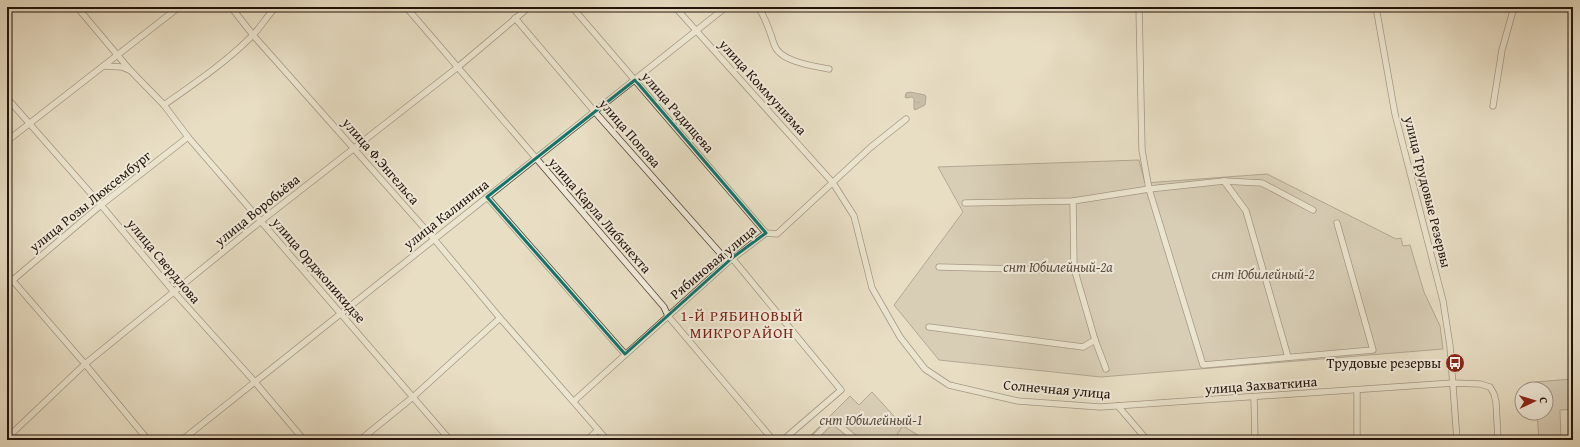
<svg xmlns="http://www.w3.org/2000/svg" width="1580" height="447" viewBox="0 0 1580 447" font-family="'Gentium Book Plus',serif">
  <defs>
    <pattern id="forest-firs" width="22" height="20" patternUnits="userSpaceOnUse"><rect width="22" height="20" fill="#c6bba5"/><path d="M5 1l3.5 6h-7zM16 11l3.5 6h-7z" fill="#aaa08d"/></pattern>
    <pattern id="water-ripples" width="26" height="14" patternUnits="userSpaceOnUse"><rect width="26" height="14" fill="#a59985"/><path d="M2 4q2-2 4 0t4 0M15 11q2-2 4 0t4 0" fill="none" stroke="#867b6b"/></pattern>
  </defs>
  <rect width="100%" height="100%" fill="#e8dec4"/>
  <filter id="stains"><feTurbulence type="fractalNoise" baseFrequency=".005" numOctaves="4"/><feColorMatrix values="0 0 0 0 .2 0 0 0 0 .09 0 0 0 0 .02 0 0 0 .5 -.17"/></filter>
  <radialGradient id="worn" r=".72"><stop offset=".6" stop-color="#630" stop-opacity="0"/><stop offset="1" stop-color="#630" stop-opacity=".3"/></radialGradient>
  <polygon fill="url(#forest-firs)" stroke="#746658" points="903,426 926,440 905,440 897,434"/>
  <g fill="#c6bba5" stroke="#746658">
    <polygon points="1139,160 1145,183 1267,174 1396,239 1401,238 1403,246 1410,245 1424,292 1440,326 1443,349 1101,377 939,360 894,305 963,212 938,167"/>
    <polygon points="1573,379 1573,409 1560,410 1561,440 1539,440 1537,413 1546,413 1546,389 1536,389 1535,382"/>
    <polygon points="872,392 903,426 897,434 905,440 806,440 850,396 859,405"/>
  </g>
  <polygon fill="url(#water-ripples)" stroke="#716354" points="910,92 925,95 926,97 925,105 915,110 914,109 914,99 912,97 906,98 905,97 906,93"/>
  <g fill="none" stroke-linecap="round" stroke-linejoin="round">
    <g stroke="#544539" stroke-width="7">
      <g id="street">
        <polyline points="77,7 130,70 164,105 188,137 450,440"/>
        <polyline points="231,7 253,35 434,239 500,318 607,440"/>
        <polyline points="406,7 664,307 668,316 773,440"/>
        <polyline points="572,7 766,233"/>
        <polyline points="675,7 833,183 854,216 872,288 900,337 925,369 949,385 1018,401 1100,407 1453,383 1480,384 1490,387 1494,394 1496,402 1498,440"/>
        <path d="M758,7C767,20 769,30 774,44C779,62 814,66 829,69"/>
        <polyline points="1139,7 1142,150 1149,189 1203,365 1373,350 1337,223"/>
        <polyline points="1376,7 1395,114 1443,301 1450,346 1457,440"/>
        <polyline points="515,18 595,112 728,262"/>
        <polyline points="104,66 122,67 129,70"/>
        <polyline points="7,98 101,205 174,292 254,381 304,440"/>
        <path d="M164,105C195,83 225,63 252,36C261,27 267,16 276,7"/>
        <polyline points="1493,106 1502,50 1514,7"/>
        <polyline points="7,141 179,7"/>
        <polyline points="1224,181 1246,211 1288,357"/>
        <polyline points="487,197 625,354"/>
        <polyline points="1073,201 1074,268 1095,340 1106,369"/>
        <polyline points="965,203 1073,201 1149,189 1224,181 1262,183 1313,210"/>
        <polyline points="732,258 841,390 783,440"/>
        <polyline points="939,267 1052,270 1074,268"/>
        <polyline points="7,274 85,364 148,440"/>
        <polyline points="7,285 101,205 188,137"/>
        <polyline points="929,327 1083,347 1095,340"/>
        <polyline points="1357,390 1357,440"/>
        <polyline points="1254,397 1255,440"/>
        <polyline points="574,401 728,262 766,233 777,234 871,147 906,119"/>
        <polyline points="1118,406 1147,440"/>
        <polyline points="7,438 85,364 261,221 458,67 529,7"/>
        <polyline points="182,440 726,7"/>
        <polyline points="360,440 413,397 500,318"/>
        <polyline points="587,440 598,430"/>
        <polyline points="812,440 832,420 857,440"/>
      </g>
    </g>
    <use href="#street" stroke="#f0ead9" stroke-width="5.5"/>
  </g>
  <path d="M0 0H1580V447H0ZM635,80L766,233L732,258L625,354L487,197Z" fill="#e8dec4" fill-opacity=".55" fill-rule="evenodd"/>
  <path fill="none" stroke="#0f766e" stroke-width="3" stroke-linejoin="round" d="M635,80L766,233L732,258L625,354L487,197Z"/>
  <defs>
    <g id="bus-disc" transform="scale(1)"><circle r="9.5" fill="#8f2418" stroke="#f0ead9"/><path d="M-5-6H5V4H4V6H2V4H-2V6H-4V4H-5ZM-3.5-4V0h7V-4ZM-3.5 1.2v1.5H-2V1.2ZM2 1.2v1.5H3.5V1.2Z" fill="#fff"/></g>
  </defs>
  <g fill-rule="evenodd">
    <use href="#bus-disc" x="1455" y="363"/>
  </g>
  <g text-anchor="middle" stroke-width="4" stroke-linejoin="round" paint-order="stroke">
    <g font-size="14" fill="#22120b" stroke="#f0ead9">
      <text transform="translate(763 87) rotate(48)" y="5">улица Коммунизма</text>
      <text transform="translate(678 112) rotate(49)" y="5">улица Радищева</text>
      <text transform="translate(630 133) rotate(49)" y="5">улица Попова</text>
      <text transform="translate(381 161) rotate(49)" y="5">улица Ф.Энгельса</text>
      <text transform="translate(1428 192) rotate(76)" y="5">улица Трудовые Резервы</text>
      <text transform="translate(90 201) rotate(-39)" y="5">улица Розы Люксембург</text>
      <text transform="translate(257 210) rotate(-39)" y="5">улица Воробьёва</text>
      <text transform="translate(446 214) rotate(-38)" y="5">улица Калинина</text>
      <text transform="translate(600 215) rotate(49)" y="5">улица Карла Либкнехта</text>
      <text transform="translate(164 261) rotate(50)" y="5">улица Свердлова</text>
      <text transform="translate(713 262) rotate(-40)" y="5">Рябиновая улица</text>
      <text transform="translate(319 270) rotate(49)" y="5">улица Орджоникидзе</text>
      <text transform="translate(1261 385) rotate(-4)" y="5">улица Захваткина</text>
      <text transform="translate(1057 389) rotate(5)" y="5">Солнечная улица</text>
    </g>
    <g font-size="14" font-style="italic" fill="#5b4d41" stroke="#f0ead9">
      <text x="1058" y="272">снт Юбилейный-2а</text>
      <text x="1263" y="279">снт Юбилейный-2</text>
      <text x="871" y="425">снт Юбилейный-1</text>
    </g>
    <g font-size="14" fill="#22120b" stroke="#f0ead9" text-anchor="end">
      <text x="1441" y="368">Трудовые резервы</text>
    </g>
    <g font-size="15" letter-spacing="1" fill="#7a1f14" stroke="#f0ead9">
      <text x="742" y="321">1-Й РЯБИНОВЫЙ<tspan x="742" dy="17">МИКРОРАЙОН</tspan></text>
    </g>
  </g>
  <rect width="1580" height="447" fill="none" stroke="#e8dec4" stroke-width="24"/>
  <rect x="8" y="8" width="1564" height="431" fill="none" stroke="#22120b" stroke-width="2"/>
  <rect x="12" y="12" width="1556" height="423" fill="none" stroke="#22120b"/>
  <g transform="translate(1534 401) rotate(86)"><circle r="19" fill="#f0ead9" stroke="#9e9487"/>
  <path d="M0-3L7 15L0 10L-7 15Z" fill="#8f2418"/>
  <text y="-6" font-size="11" font-weight="bold" text-anchor="middle" fill="#22120b">С</text>
  </g>
  <rect width="100%" height="100%" filter="url(#stains)"/>
  <rect width="100%" height="100%" fill="url(#worn)"/>
</svg>
